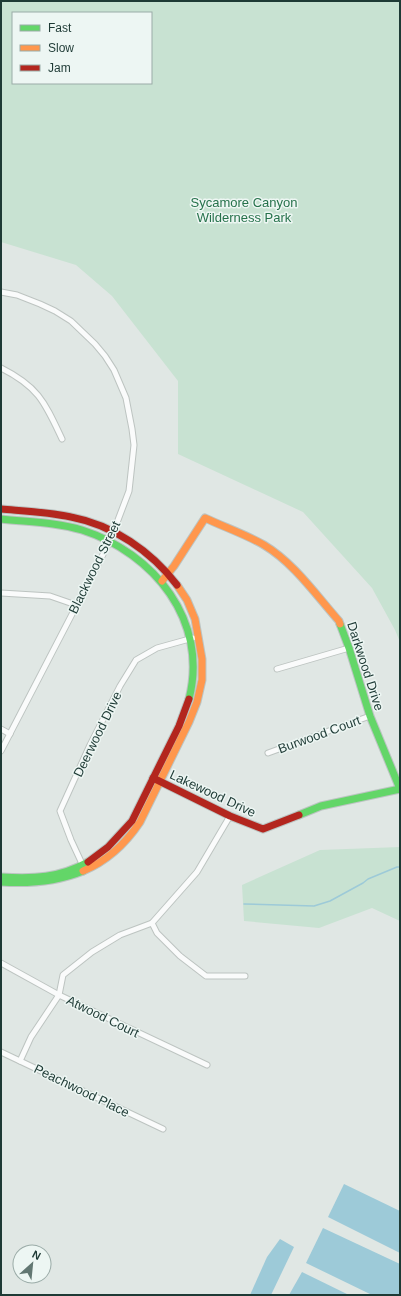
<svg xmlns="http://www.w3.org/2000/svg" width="401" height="1296" viewBox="0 0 401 1296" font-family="Helvetica,sans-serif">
  <rect width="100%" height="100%" fill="#e0e7e4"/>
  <g fill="#c8e2d2" fill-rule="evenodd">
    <path d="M1,1H400V642L395,630L372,588L303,512L178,454V381L112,296L76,265L1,242ZM13,13H151V83H13Z"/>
    <polygon points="400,847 400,921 372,908 319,928 244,921 242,885 320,850"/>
  </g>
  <g fill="#9dcad8">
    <polygon points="344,1184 400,1211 400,1253 328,1217"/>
    <polygon points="323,1228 400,1264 400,1295 372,1295 306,1263"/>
    <polygon points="280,1239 294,1247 271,1295 250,1295 267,1257"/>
    <polygon points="302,1272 349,1295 289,1295"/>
  </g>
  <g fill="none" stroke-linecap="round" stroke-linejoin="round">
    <polyline stroke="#9dcad8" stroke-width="1.5" points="244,904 314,906 330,901 363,883 368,879 397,867 400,867"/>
    <g stroke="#bdc4c1" stroke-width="7">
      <g id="street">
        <polyline points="1,292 17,295 40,304 55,311 71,321 95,344 105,356 114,370 126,398 132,429 134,445 129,491 110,541 1,751"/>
        <path d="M1,368C39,387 45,403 62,439"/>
        <polyline points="1,593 50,596 76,605"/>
        <polyline points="277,669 349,648"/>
        <polyline points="1,729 10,734"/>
        <polyline points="268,753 370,716"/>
        <polyline points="84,868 71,840 60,811 90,745 120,686 136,660 157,648 193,638"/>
        <polyline points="152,923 157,933 180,956 206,976 245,976"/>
        <polyline points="1,963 59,995 207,1065"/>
        <polyline points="1,1052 163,1129"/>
        <polyline points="20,1061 31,1037 59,995 63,975 92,952 120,935 152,923 197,872 230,816"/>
      </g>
    </g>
    <g stroke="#bcc4c2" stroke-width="9">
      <g id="fast">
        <path d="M1,519C28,522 56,522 82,530C154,553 209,621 189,699"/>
        <polyline points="299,815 321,806 400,789 370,716 349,648 340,624"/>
        <path d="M1,877C34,879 59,878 88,862"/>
        <path d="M1,882C30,884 56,882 83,871"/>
      </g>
    </g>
    <g stroke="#bcc4c2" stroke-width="9">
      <g id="slow">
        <path d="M162,581L174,566L205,518C224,527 245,534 264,545C294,563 316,595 339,621L340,624"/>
        <path d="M83,871C107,861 126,843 140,822L189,722L197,702L202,680V659L195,619L187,600L177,585"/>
      </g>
    </g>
    <g stroke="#bcc4c2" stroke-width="9">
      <g id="jam">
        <path d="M1,509C24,511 48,512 71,517C113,525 151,551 177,585"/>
        <polyline points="153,778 230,816 263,829 299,815"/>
        <polyline points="88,862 108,847 132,821 179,726 189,699"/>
      </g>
    </g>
    <use href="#street" stroke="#fafbfb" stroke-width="5"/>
    <use href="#fast" stroke="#63d668" stroke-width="7"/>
    <use href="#slow" stroke="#ff974d" stroke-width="7"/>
    <use href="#jam" stroke="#b3261e" stroke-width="7"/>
  </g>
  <g text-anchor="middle" stroke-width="3" stroke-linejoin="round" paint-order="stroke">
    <g font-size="13" fill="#26724b" stroke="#edf6f3">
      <text x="244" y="207">Sycamore Canyon<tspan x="244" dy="15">Wilderness Park</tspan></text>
    </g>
    <g font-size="13" fill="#1e3a35" stroke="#edf6f3">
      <text transform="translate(94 567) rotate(-64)" y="5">Blackwood Street</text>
      <text transform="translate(366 666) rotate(72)" y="5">Darkwood Drive</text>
      <text transform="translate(97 734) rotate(-64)" y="5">Deerwood Drive</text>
      <text transform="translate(319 734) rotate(-20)" y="5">Burwood Court</text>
      <text transform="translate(213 793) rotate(25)" y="5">Lakewood Drive</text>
      <text transform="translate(103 1016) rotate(26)" y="5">Atwood Court</text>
      <text transform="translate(82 1090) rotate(26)" y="5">Peachwood Place</text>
    </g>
  </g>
  <rect width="401" height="1296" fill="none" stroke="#1e3a35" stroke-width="4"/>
  <rect x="12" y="12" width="140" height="72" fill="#edf6f3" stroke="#9aaba7"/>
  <rect x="20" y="25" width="20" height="6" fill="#63d668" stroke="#9aaba7"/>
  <text x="48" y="32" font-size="12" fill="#1e3a35">Fast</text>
  <rect x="20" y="45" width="20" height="6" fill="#ff974d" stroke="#9aaba7"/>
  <text x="48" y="52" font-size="12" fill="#1e3a35">Slow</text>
  <rect x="20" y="65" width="20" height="6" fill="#b3261e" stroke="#9aaba7"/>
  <text x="48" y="72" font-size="12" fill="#1e3a35">Jam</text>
  <g transform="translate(32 1264) rotate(27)"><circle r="19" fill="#edf6f3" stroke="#9aaba7"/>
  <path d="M0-3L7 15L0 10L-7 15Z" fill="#627772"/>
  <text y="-6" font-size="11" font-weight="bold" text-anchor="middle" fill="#1e3a35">N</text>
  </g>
</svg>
